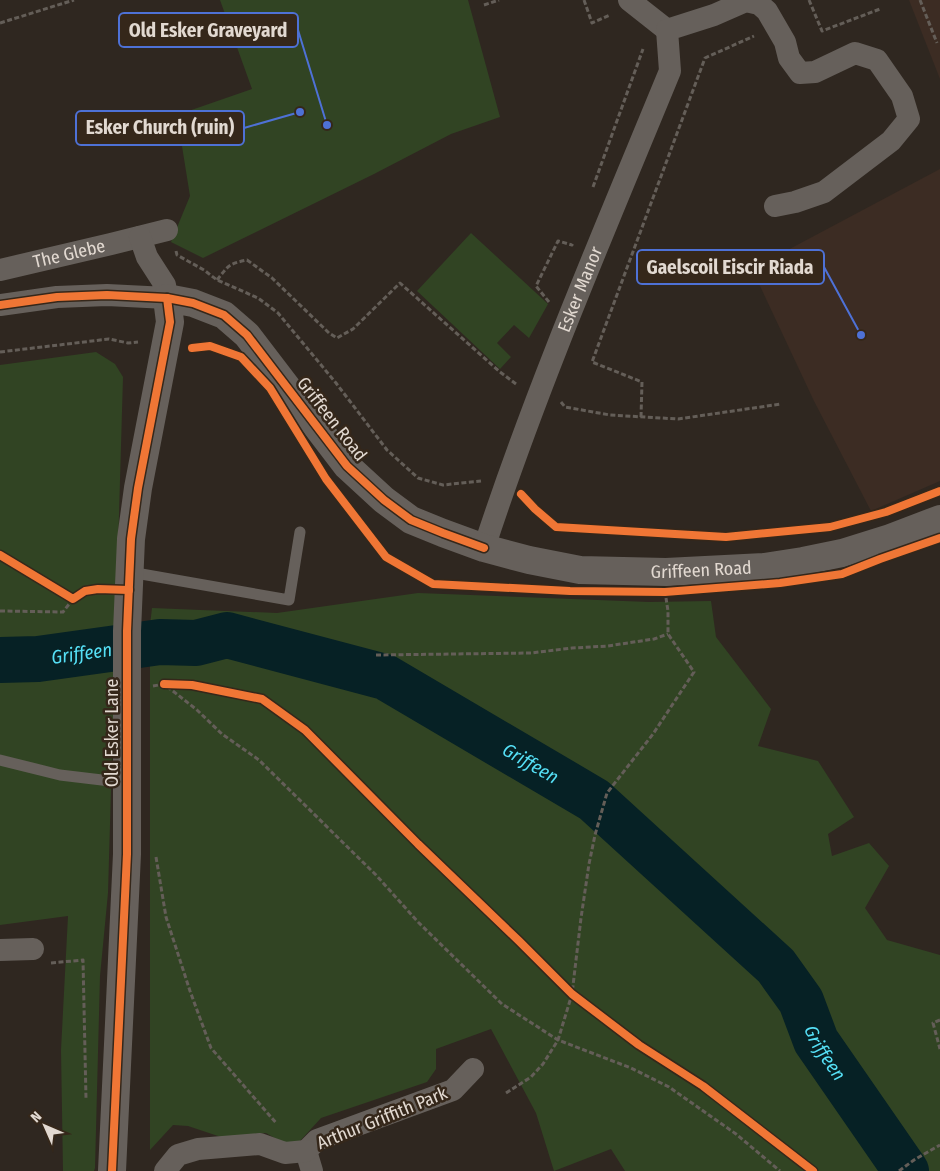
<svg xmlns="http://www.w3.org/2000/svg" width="940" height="1171" viewBox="0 0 940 1171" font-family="'Fira Sans Condensed',sans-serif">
  <rect width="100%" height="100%" fill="#2f2720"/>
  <g fill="#3c2c23">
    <polygon points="909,0 940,0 940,79"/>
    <polygon points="940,169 940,481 871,511 814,401 752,269"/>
  </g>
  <g fill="#314423">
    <polygon points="220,0 468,0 500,117 451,134 374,174 203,258 171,242 190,196 177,115 252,89"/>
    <polygon points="471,233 548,304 529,338 514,325 497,343 511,357 500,369 417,291"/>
    <polygon points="96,352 115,364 123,377 108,893 100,976 95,1168 94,1171 63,1171 61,1050 68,916 0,925 0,365"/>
    <polygon points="418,593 649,602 711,601 716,637 771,709 758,746 818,761 854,817 828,834 832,856 869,843 889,866 865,908 887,940 940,955 940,1171 625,1171 611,1149 554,1171 536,1113 491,1029 436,1049 436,1069 427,1082 321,1118 299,1142 287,1145 266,1133 254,1134 233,1141 188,1126 173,1125 150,1150 150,625 152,608 277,613"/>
  </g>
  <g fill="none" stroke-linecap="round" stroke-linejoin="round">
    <path stroke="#062125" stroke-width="46" id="s1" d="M0,660L38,659L160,642L196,643L227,635L385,677L594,800L776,966L801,1001L816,1041L906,1171"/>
    <g stroke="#645e58" stroke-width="3" stroke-dasharray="5 2.5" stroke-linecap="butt">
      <polyline points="584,0 592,23 610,15"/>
      <polyline points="809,0 822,31 880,9"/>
      <polyline points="920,0 937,43"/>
      <polyline points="484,5 499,0"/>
      <polyline points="0,23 74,0"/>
      <polyline points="593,187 643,49"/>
      <polyline points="176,251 177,255 204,270 217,280 258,298 278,313 336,383 387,450 418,478 443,485 481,481"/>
      <path d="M217,280C229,265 228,264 247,260L272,278L329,333L337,338L353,329L400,283L500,372L516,384"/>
      <polyline points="549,302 536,286 558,241 572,245 572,244"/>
      <polyline points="0,352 109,339 128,343 138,342"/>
      <polyline points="561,402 565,407 610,415 678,419 781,404"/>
      <polyline points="641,417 642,382 592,362 705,58 754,36"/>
      <polyline points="0,555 73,599 85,591 102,589"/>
      <polyline points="0,611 63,612 73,599"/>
      <polyline points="376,655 531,653 572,648 608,646 654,639 668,634"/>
      <polyline points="153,686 164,684 197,710 222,734 259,760 376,875 418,922 502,1004 558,1040 631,1068 669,1087 736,1134 780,1171"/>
      <polyline points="156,857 166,917 190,991 211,1048 277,1124"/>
      <polyline points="51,963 83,960 86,1099"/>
      <polyline points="940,1020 933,1023 940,1049"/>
      <polyline points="506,1093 531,1077 543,1064 558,1040 572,994 581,918 589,864 595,835 607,793 653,734 694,672 668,634 668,611 666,598"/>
      <polyline points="899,1171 914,1160 940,1145"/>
    </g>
    <g stroke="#66605b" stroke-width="11">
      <polyline points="130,572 289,600 300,532"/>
      <polyline points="0,760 60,775 127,783"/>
    </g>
    <g stroke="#66605b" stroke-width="22">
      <polyline points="629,0 667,30"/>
      <path id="s2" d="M0,270L111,244L167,230"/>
      <polyline points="0,305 57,297 107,295 167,298 165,285 147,257 140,237"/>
      <path id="s3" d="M484,548C537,386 605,229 670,71L667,30L714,15L746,1L759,4L767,11L785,42L789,58L800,73L815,72L855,53L877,60L902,96L909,119L891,141L824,192L795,202L775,206"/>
      <polyline points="0,950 33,949"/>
      <polyline points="306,1151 317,1140 453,1090 473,1069"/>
      <polyline points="306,1151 312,1171"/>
      <polyline points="165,1171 178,1155 198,1149 260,1144 285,1153 306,1151"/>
    </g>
    <path stroke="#66605b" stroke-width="28" id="s4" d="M112,1171L127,854V631L131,539L138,488L170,322L167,298L193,303L224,315L247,335L347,466L384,500L411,520L443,533L484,548L529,560L580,570L666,572L725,569L764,567L803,561L842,553L890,538L940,519"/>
    <g stroke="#35271a" stroke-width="11">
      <g id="cycleway">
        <polyline points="0,305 57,297 107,295 167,298 193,303 224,315 247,335 347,466 384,500 411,520 443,533 484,548"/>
        <polyline points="192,348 210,346 241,357 270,388 326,479 386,557 433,584 570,591 665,592 780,583 842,574 880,559 940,538"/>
        <polyline points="521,494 535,509 556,527 726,537 830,527 886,512 940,491"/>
        <polyline points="0,555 73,599 85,591 98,589 129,590"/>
        <polyline points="164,684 192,685 262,699 305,730 418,844 519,941 572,994 639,1045 703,1086 813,1171"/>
        <polyline points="112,1171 127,854 127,631 131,539 138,488 170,322 167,298"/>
      </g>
    </g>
    <use href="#cycleway" stroke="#f07635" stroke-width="8"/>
  </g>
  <g text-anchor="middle" stroke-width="5" stroke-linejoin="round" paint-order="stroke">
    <g font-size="18" fill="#e2d9d1" stroke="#35271a">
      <text dy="6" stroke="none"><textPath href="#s2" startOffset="71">The Glebe</textPath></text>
      <text dy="6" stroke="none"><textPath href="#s3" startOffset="276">Esker Manor</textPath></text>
      <text transform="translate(332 419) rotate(52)" y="6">Griffeen Road</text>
      <text dy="6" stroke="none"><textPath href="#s4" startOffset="1514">Griffeen Road</textPath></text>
      <text transform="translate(112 733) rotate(-90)" y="6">Old Esker Lane</text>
      <text transform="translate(382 1118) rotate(-22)" y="6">Arthur Griffith Park</text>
    </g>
    <g font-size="19" font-style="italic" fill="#55dff5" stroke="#35271a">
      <text dy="7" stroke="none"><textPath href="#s1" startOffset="82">Griffeen</textPath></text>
      <text dy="7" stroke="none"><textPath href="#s1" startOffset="562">Griffeen</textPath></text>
      <text dy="7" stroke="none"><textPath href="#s1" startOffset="982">Griffeen</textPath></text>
    </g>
  </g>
  <path fill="none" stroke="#4e71d6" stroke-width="2" d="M327 125L298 30M300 112L244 128M861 335L824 267"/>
  <g fill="#4e71d6" stroke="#35271a" stroke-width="2">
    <circle cx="327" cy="125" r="5"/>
    <circle cx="300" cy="112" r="5"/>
    <circle cx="861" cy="335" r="5"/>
  </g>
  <g fill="#35271a" stroke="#4e71d6" stroke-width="2">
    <rect x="119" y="13" width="179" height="34" rx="5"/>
    <rect x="76" y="111" width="168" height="34" rx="5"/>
    <rect x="637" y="250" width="187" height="34" rx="5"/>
  </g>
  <g font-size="19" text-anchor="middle" font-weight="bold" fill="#e2d9d1">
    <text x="208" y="37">Old Esker Graveyard</text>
    <text x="160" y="134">Esker Church (ruin)</text>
    <text x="730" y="274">Gaelscoil Eiscir Riada</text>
  </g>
  <g transform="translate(45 1126) rotate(315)" stroke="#35271a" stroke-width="4" paint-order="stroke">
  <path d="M0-4L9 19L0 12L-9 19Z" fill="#e2d9d1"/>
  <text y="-8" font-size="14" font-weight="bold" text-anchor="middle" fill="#e2d9d1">N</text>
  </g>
</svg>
